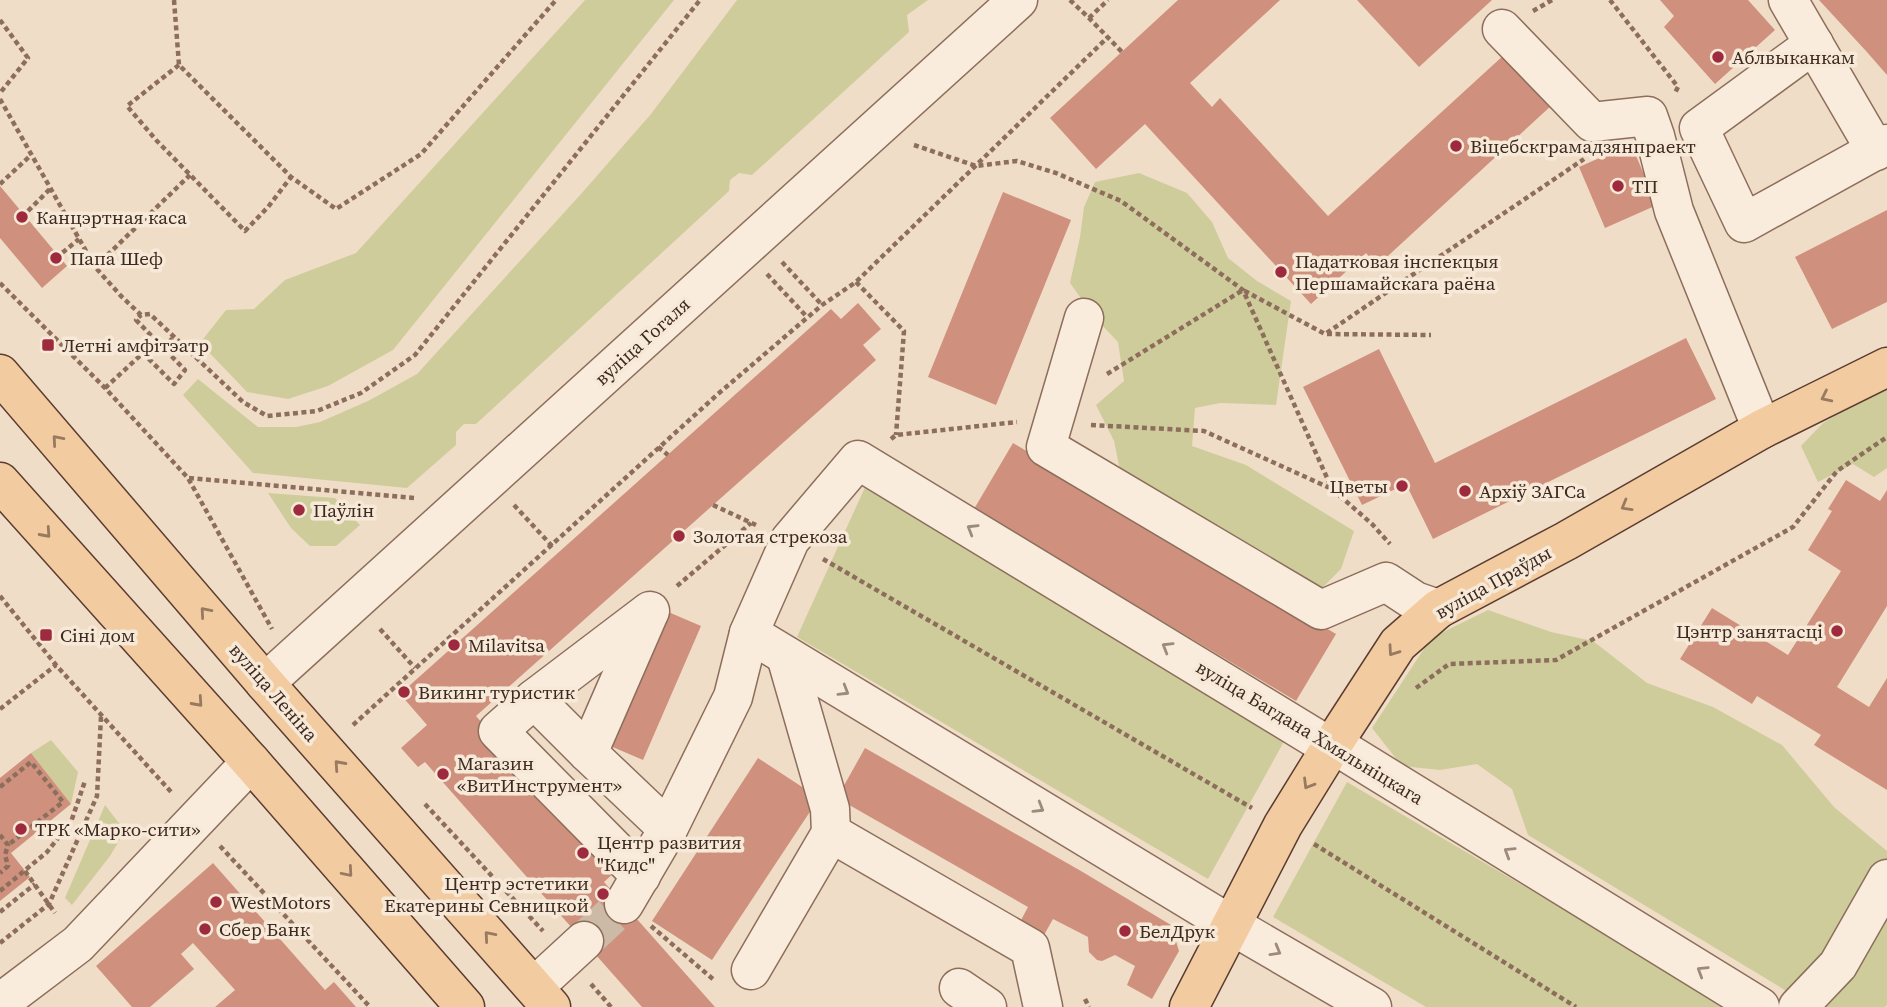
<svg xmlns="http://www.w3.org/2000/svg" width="1887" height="1007" viewBox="0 0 1887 1007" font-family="'Source Serif 4',serif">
  <rect width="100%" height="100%" fill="#f0ddc8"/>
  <g fill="#cfcc9b">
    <polygon points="585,0 674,0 393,350 328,386 288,399 247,392 200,343 226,310 254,309 285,280 356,253"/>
    <polygon points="737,0 928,0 907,15 909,32 752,175 739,173 730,180 729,191 476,424 464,424 456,432 456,445 407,488 253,473 183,395 198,379 258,427 296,427 320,422 368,401 417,374 581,194 651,114"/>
    <polygon points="1139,173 1187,193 1212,222 1228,258 1257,281 1291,301 1276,405 1220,403 1195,408 1192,446 1246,465 1354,531 1341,569 1316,594 1121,475 1114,441 1096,405 1124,381 1118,342 1095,318 1070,283 1080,237 1084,207 1095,182"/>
    <polygon points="1887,385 1887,468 1874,477 1853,464 1818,482 1801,446 1823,423"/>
    <polygon points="866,485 1287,736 1208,879 797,637"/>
    <polygon points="268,493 335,498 360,525 336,546 310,546 291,528"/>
    <polygon points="1488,610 1551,632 1593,641 1647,683 1713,707 1782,745 1834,807 1887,851 1887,1005 1885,1007 1813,1007 1528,835 1512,789 1477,764 1440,770 1402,766 1372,728 1431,638"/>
    <polygon points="51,740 78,772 71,804 31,753"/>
    <polygon points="1347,782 1730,1007 1426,1007 1273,917"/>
    <polygon points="105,805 125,831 110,856 72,905 65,898"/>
  </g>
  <g fill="#cf917d">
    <polygon points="1178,0 1280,0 1190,83 1212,107 1220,98 1328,216 1505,54 1552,105 1377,266 1366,253 1311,304 1145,124 1096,169 1050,118"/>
    <polygon points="1357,0 1492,0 1419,67"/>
    <polygon points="1660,0 1748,0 1775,30 1715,84 1664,27 1674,16"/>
    <polygon points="1819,0 1887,0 1887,75 1866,51"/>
    <polygon points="1631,144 1657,205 1605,228 1579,167"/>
    <polygon points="0,186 67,266 42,288 0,238"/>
    <polygon points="1003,192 1071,220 996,405 928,377"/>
    <polygon points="1887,210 1887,302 1832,329 1795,257"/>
    <polygon points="858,303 881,329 863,345 876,360 476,716 615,872 604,882 715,1007 642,1007 425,762 418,767 401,748 427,725 400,694 831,309 841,319"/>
    <polygon points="1686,338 1716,399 1433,539 1406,484 1362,505 1303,387 1379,349 1435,463"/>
    <polygon points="1013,443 1336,634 1296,701 974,509"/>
    <polygon points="1846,480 1880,501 1887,490 1887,606 1837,687 1869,707 1887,678 1887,790 1814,745 1821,735 1790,716 1757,696 1752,704 1680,659 1712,608 1788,655 1841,571 1808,550 1832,511 1828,509"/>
    <polygon points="666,611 701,626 643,760 608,745"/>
    <polygon points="865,748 1081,871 1171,925 1179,951 1152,999 1127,985 1135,966 1115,955 1102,961 1097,960 1089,952 1088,937 1053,919 1044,935 1020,922 1028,907 837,798"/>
    <polygon points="31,753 71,804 11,853 30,877 0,901 0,778"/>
    <polygon points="758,758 819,798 712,960 652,921"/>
    <polygon points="213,863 325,990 334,982 356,1007 215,1007 235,990 193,943 181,954 194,969 150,1007 132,1007 96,966"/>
  </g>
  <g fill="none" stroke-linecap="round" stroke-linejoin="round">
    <polyline stroke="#ccb9a6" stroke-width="38" stroke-dasharray="38 19" stroke-linecap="butt" points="584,941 624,904"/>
    <g stroke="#8d6e5c" stroke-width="41">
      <g id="minor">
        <polyline points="1788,0 1876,151"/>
        <polyline points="1502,29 1592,122 1648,116 1655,136 1674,211 1762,429"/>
        <polyline points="1814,44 1699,128 1744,223 1887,144"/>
        <polyline points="1084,318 1046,447 1321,610 1386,582 1415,601 1438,609"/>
        <polyline points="650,611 534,699 588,753 668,829"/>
        <polyline points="749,633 1231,925 1372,1007"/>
        <polyline points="265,683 1018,0"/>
        <polyline points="534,699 498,731 641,876"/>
        <polyline points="588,753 649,613"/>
        <polyline points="831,833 1030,948 1043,1007"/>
        <polyline points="624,904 668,829 733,697 749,633 790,540 858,460 1320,741 1333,744 1760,1007"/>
        <polyline points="751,970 831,833 830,809 786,656"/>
        <polyline points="534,987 584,941"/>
        <polyline points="959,988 987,1007"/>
        <polyline points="0,1003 78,944 251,762"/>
        <polyline points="1798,1007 1838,965 1887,879"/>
      </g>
    </g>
    <g stroke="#5b3d30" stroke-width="41">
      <g id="major">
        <polyline points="0,374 265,683 551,1007"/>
        <polyline points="0,482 251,762 465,1007"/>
        <polyline points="1189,1007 1283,825 1333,744 1398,644 1438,609 1566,541 1762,429 1887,367"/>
      </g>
    </g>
    <g stroke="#8d6e5c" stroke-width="4.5" stroke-dasharray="5 3.5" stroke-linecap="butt">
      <polyline points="174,0 179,65 291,177 336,209 421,154 556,0"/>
      <polyline points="1070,0 1089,18 1122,52"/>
      <polyline points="1610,0 1678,87 1675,93"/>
      <polyline points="1533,11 1552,0"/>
      <polyline points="1089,18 1108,0"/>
      <polyline points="0,20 28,58 0,93"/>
      <polyline points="179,65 127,106 157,141 245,231 268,207 291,177"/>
      <polyline points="0,99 95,267 122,297 141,315 150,314 243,402 267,416 317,411 361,393 415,355 700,0"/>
      <polyline points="914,145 976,166 1017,161 1056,173 1121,201 1243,290 1332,489"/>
      <polyline points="0,184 31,155"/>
      <polyline points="22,217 51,188"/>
      <polyline points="56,258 79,239"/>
      <polyline points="782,262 822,305"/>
      <polyline points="95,267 190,175"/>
      <polyline points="767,274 807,317"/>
      <polyline points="856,282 904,331 896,435"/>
      <polyline points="0,283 105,388 188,478 272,629"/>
      <polyline points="1327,334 1431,335"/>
      <polyline points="163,348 174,337"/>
      <polyline points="1107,374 1243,290 1325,334 1584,159"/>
      <polyline points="105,388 143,353 174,384 185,370 136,320 141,315"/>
      <polyline points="1091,425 1204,431 1332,489 1372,524 1390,544"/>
      <polyline points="891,439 896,435 1017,422"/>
      <polyline points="658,447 668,455"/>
      <polyline points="189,478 414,498"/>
      <polyline points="514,505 552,546"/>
      <polyline points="713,505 756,525"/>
      <polyline points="823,559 1252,808"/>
      <polyline points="677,586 751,523"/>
      <polyline points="0,596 56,665 172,793"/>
      <polyline points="380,629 415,668"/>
      <polyline points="1416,688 1449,664 1556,660 1793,527 1837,471 1887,437"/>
      <polyline points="0,709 56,665"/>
      <polyline points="353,725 718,394 822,305 856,282 1108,37"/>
      <polyline points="0,787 31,762 63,802 8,845"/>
      <polyline points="425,804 543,931"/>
      <polyline points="0,835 8,845 5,855 8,866 0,873"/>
      <polyline points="1314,844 1576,1007"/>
      <polyline points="220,846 370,1007"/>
      <polyline points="25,871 55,913"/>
      <polyline points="0,891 47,852 71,822 85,781"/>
      <polyline points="0,912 35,884"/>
      <polyline points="651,926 714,980"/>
      <polyline points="0,943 49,904 97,796 101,716"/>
      <polyline points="591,984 611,1007"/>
      <polyline points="1085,999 1089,1007"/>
    </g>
    <use href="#minor" stroke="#faecdc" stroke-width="38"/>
    <use href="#major" stroke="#f3cba0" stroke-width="38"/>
  </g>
  <defs><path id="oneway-chevron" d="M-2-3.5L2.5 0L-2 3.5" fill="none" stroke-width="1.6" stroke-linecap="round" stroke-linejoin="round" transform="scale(1.75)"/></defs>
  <g stroke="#987a60">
    <use href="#oneway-chevron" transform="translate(1826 397) rotate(154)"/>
    <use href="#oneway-chevron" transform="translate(57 440) rotate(-131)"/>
    <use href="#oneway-chevron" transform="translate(1626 506) rotate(150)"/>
    <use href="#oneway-chevron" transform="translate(46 533) rotate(48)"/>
    <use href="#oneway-chevron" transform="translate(205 612) rotate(-131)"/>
    <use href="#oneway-chevron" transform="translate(1393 651) rotate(125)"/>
    <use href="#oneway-chevron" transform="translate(198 702) rotate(48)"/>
    <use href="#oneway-chevron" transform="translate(339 765) rotate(-132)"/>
    <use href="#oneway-chevron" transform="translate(1308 784) rotate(121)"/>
    <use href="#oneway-chevron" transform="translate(348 872) rotate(49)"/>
    <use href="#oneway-chevron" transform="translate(489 936) rotate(-131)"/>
  </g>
  <g stroke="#9c8a7e">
    <use href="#oneway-chevron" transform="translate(972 529) rotate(-149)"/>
    <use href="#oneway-chevron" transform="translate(1167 647) rotate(-149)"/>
    <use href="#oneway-chevron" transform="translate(844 691) rotate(31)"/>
    <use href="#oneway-chevron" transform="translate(1039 808) rotate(31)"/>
    <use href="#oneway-chevron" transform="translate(1509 852) rotate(-148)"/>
    <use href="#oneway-chevron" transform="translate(1276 951) rotate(30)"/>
    <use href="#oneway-chevron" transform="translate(1702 971) rotate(-148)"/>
  </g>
  <g fill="#9e2a3e" stroke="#f7e9d8" stroke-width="2.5">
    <circle cx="1718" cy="57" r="7"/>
    <circle cx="1456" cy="146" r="7"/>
    <circle cx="1618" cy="186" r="7"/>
    <circle cx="22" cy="217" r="7"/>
    <circle cx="56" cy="258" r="7"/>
    <circle cx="1281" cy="272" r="7"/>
    <rect x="41" y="338" width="14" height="14" rx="3.5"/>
    <circle cx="1402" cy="486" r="7"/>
    <circle cx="1465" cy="491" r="7"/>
    <circle cx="299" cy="510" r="7"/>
    <circle cx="679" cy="536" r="7"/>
    <circle cx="1837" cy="631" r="7"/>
    <rect x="39" y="628" width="14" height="14" rx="3.5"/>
    <circle cx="454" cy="645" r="7"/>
    <circle cx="404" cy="692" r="7"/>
    <circle cx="443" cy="774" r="7"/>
    <circle cx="21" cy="829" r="7"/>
    <circle cx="583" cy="853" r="7"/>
    <circle cx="603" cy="894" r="7"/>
    <circle cx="216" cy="902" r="7"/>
    <circle cx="205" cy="929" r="7"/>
    <circle cx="1125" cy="931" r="7"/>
  </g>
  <g text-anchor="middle" stroke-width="7" stroke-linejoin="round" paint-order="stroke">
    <g font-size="19" fill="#3d2920" stroke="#f7e9d8" text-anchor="start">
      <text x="1732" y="64">Аблвыканкам</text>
      <text x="1470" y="153">Віцебскграмадзянпраект</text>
      <text x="1632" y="193">ТП</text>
      <text x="36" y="224">Канцэртная каса</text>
      <text x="70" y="265">Папа Шеф</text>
      <text x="1295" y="268">Падатковая інспекцыя<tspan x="1295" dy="22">Першамайскага раёна</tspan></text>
      <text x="62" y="352">Летні амфітэатр</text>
      <text x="1388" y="493" text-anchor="end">Цветы</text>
      <text x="1479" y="498">Архіў ЗАГСа</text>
      <text x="313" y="517">Паўлін</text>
      <text x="693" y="543">Золотая стрекоза</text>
      <text x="1823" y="638" text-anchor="end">Цэнтр занятасці</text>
      <text x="60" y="642">Сіні дом</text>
      <text x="468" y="652">Milavitsa</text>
      <text x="418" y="699">Викинг туристик</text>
      <text x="457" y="770">Магазин<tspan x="457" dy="22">«ВитИнструмент»</tspan></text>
      <text x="35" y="836">ТРК «Марко-сити»</text>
      <text x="597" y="849">Центр развития<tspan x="597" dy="22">"Кидс"</tspan></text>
      <text x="589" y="890" text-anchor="end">Центр эстетики<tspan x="589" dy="22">Екатерины Севницкой</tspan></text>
      <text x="230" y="909">WestMotors</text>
      <text x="219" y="936">Сбер Банк</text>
      <text x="1139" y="938">БелДрук</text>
    </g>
    <g font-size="19" fill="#3d2920" stroke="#f7e9d8">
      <text transform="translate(642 341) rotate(-42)" y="7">вуліца Гогаля</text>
      <text transform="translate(1493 582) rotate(-29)" y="7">вуліца Праўды</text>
      <text transform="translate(274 692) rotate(49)" y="7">вуліца Леніна</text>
      <text transform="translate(1310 732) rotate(31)" y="7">вуліца Багдана Хмяльніцкага</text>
    </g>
  </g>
</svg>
